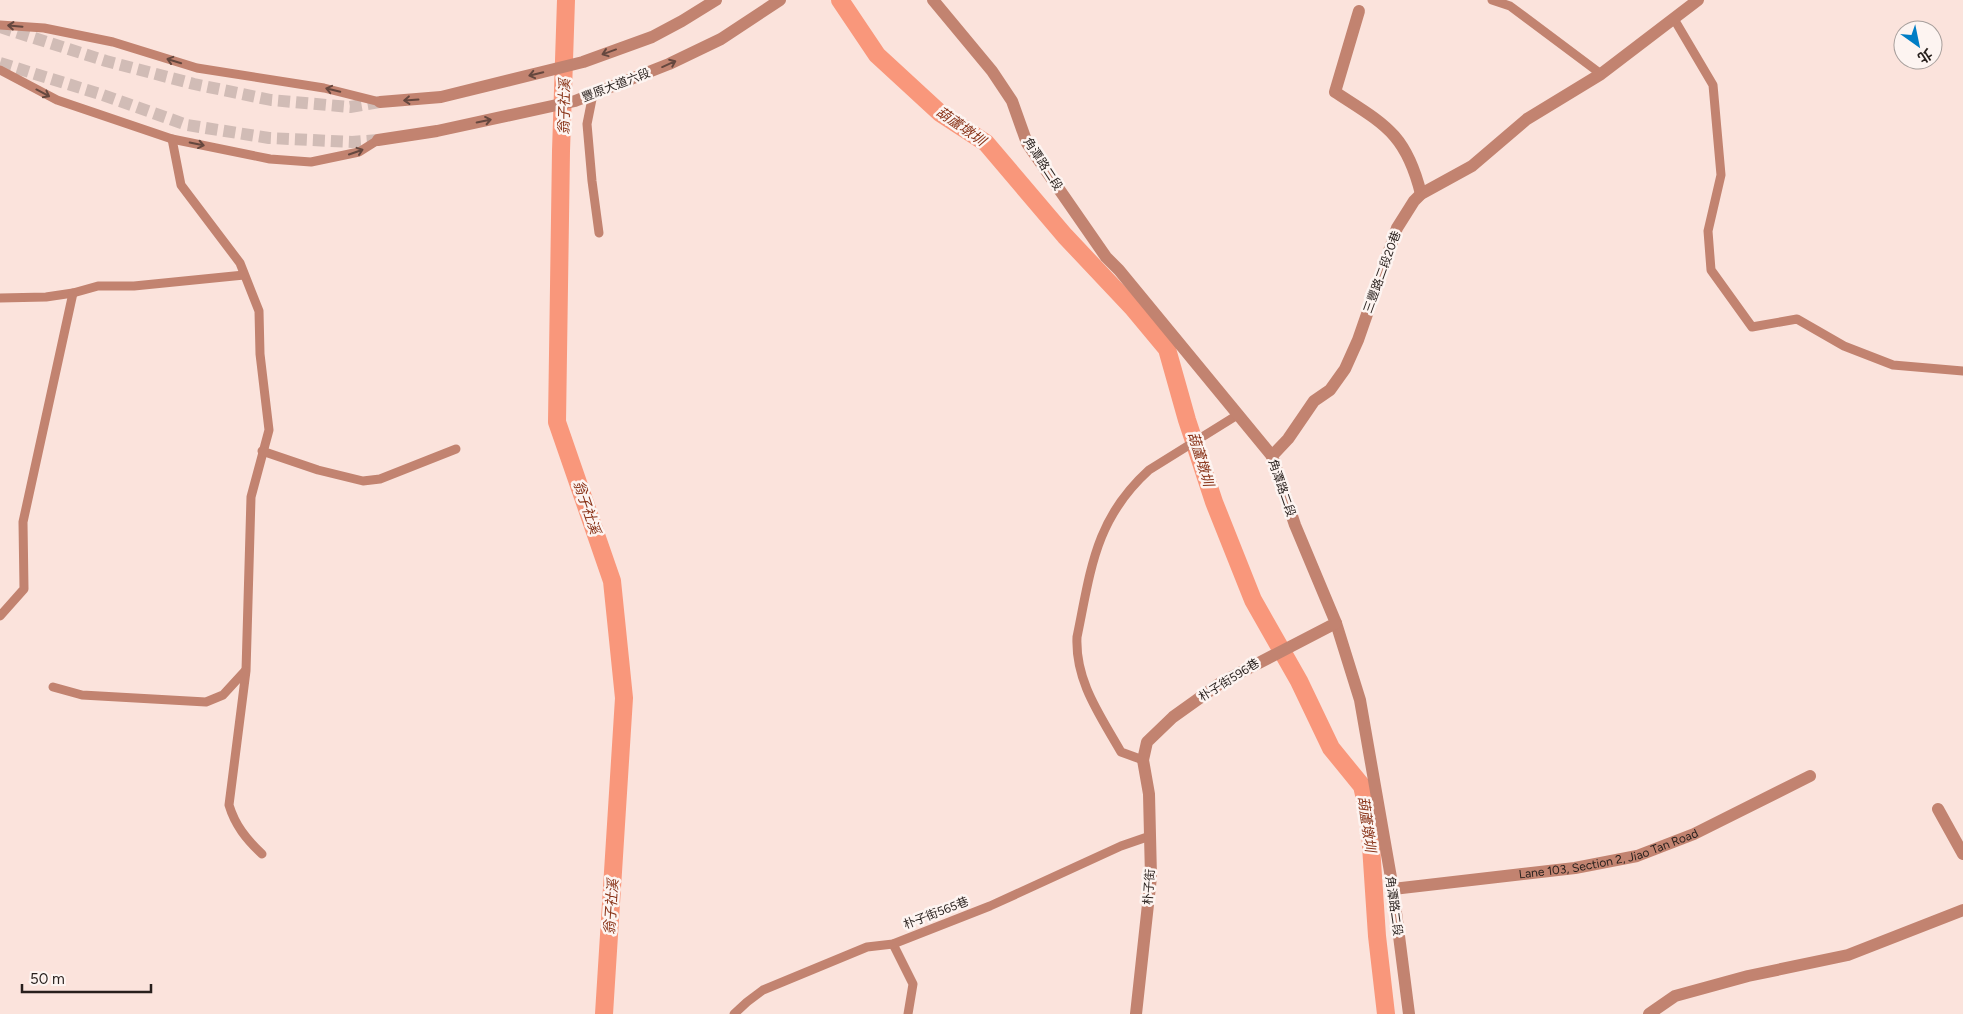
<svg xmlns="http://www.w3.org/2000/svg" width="1963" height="1014" viewBox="0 0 1963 1014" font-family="Figtree,'Noto Sans TC',sans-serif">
  <rect width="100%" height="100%" fill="#fbe3dc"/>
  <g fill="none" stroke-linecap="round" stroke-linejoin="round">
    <g stroke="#f9977b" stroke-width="18">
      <polyline points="566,0 561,151 557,422 612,581 624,698 604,1014"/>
      <polyline points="840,0 877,55 940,113 986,143 1065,236 1132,307 1167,349 1187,420 1214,502 1253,600 1299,681 1331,748 1362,786 1369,816 1377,936 1386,1014"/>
    </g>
    <g stroke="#d1bcb6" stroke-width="12" stroke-dasharray="12 6" stroke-linecap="butt">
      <polyline points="0,27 106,61 194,84 271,100 350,107 380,102"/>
      <polyline points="0,63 100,94 187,125 269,138 352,142 378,140"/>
    </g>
    <g stroke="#c28370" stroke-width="9">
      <polyline points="1492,0 1510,6 1601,74"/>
      <polyline points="1674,19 1713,85 1721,175 1708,231 1711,270 1752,327 1797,319 1844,346 1893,365 1963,371"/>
      <polyline points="0,25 44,28 113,42 197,68 324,88 380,102"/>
      <polyline points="0,70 57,100 172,139 270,159 311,162 359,152 378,140"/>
      <polyline points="593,94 587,124 592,181 599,233"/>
      <path d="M172,139L181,185L240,263L259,311L260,354L269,430L251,497L246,671L229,805C235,825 246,839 262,854"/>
      <polyline points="0,298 46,297 73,293 98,286 134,286 244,275"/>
      <polyline points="262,451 318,470 363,481 380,479 456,449"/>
      <polyline points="0,616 24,589 23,522 73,293"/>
      <polyline points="53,687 82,695 206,702 223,695 245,671"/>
      <path d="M1143,760L1121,752C1100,715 1075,681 1077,637C1091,569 1095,519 1149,470L1239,414"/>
      <polyline points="893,944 913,984 908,1014"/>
      <polyline points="734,1014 747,1002 763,990 867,947 893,944 990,906 1121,846 1150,836"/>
    </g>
    <g stroke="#c28370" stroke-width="12">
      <polyline points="933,0 992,71 1012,101 1027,143 1106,257 1119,270 1272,456"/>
      <path d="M1359,11L1335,92C1384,124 1406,133 1421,194"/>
      <polyline points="1336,623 1360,700 1393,889 1409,1014"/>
      <polyline points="1938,809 1963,854"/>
      <path id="s1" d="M1393,889L1575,868L1637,856L1694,834L1810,776"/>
      <polyline points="1649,1014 1675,996 1748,976 1848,955 1963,910"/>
    </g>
    <g stroke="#c28370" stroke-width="12">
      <polyline points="380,102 441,97 583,62 652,37 682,21 716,0"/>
      <polyline points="378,140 437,131 575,101 669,64 721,39 780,0"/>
      <polyline points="1136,1014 1151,877 1149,794 1143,760 1147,742 1173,717 1222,682 1336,623 1295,525 1272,456 1288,439 1314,401 1330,390 1345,369 1358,340 1397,228 1414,201 1421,194 1472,166 1527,119 1601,74 1698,0"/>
    </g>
  </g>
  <defs><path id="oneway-shaft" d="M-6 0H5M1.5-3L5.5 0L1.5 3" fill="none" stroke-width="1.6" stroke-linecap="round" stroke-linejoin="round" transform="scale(1.25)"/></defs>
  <g stroke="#65473e">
    <use href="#oneway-shaft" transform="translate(15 26) rotate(-175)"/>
    <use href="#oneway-shaft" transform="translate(609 52) rotate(160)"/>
    <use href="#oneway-shaft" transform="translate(174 61) rotate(-163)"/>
    <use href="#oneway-shaft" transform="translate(669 64) rotate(-24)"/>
    <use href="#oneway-shaft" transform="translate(536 74) rotate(166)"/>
    <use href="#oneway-shaft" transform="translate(333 90) rotate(-166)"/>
    <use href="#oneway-shaft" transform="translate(43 93) rotate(28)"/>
    <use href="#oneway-shaft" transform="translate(411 100) rotate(176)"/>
    <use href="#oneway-shaft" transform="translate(484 121) rotate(-12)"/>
    <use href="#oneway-shaft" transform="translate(197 144) rotate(12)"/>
    <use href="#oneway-shaft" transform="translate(356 152) rotate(-19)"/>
  </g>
  <g text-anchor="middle" stroke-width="5" stroke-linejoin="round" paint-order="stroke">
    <g font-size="12" fill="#271f1c" stroke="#fdf4f1">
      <text transform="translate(616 85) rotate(-21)" y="4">豐原大道六段</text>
      <text transform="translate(1043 164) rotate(57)" y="4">角潭路二段</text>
      <text transform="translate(1382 272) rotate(-70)" y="4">三豐路二段20巷</text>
      <text transform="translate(1282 488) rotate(71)" y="4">角潭路二段</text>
      <text transform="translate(1229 680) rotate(-32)" y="4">朴子街596巷</text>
      <text dy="4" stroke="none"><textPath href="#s1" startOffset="219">Lane 103, Section 2, Jiao Tan Road</textPath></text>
      <text transform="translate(1149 887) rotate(-86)" y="4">朴子街</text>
      <text transform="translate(1394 906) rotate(82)" y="4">角潭路二段</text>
      <text transform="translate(936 913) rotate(-21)" y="4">朴子街565巷</text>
    </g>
    <g font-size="14" font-style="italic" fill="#883217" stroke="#fdf4f1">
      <text transform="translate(564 107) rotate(-89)" y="5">翁子社溪</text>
      <text transform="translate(961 126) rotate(35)" y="5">葫蘆墩圳</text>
      <text transform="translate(1201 459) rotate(73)" y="5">葫蘆墩圳</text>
      <text transform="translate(587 507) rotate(71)" y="5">翁子社溪</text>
      <text transform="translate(1367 824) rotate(82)" y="5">葫蘆墩圳</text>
      <text transform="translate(611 907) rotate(-86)" y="5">翁子社溪</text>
    </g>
  </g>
  <g transform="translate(1918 45) rotate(147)"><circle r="24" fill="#fdf4f1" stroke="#a79f9c"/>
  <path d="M0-4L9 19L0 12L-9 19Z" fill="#007dc5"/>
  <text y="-8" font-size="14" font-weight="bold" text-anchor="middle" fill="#271f1c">北</text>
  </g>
  <path d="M22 984v8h129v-8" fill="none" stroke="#271f1c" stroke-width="2.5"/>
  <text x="30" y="984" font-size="15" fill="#271f1c" stroke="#fdf4f1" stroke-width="4" paint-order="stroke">50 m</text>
</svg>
